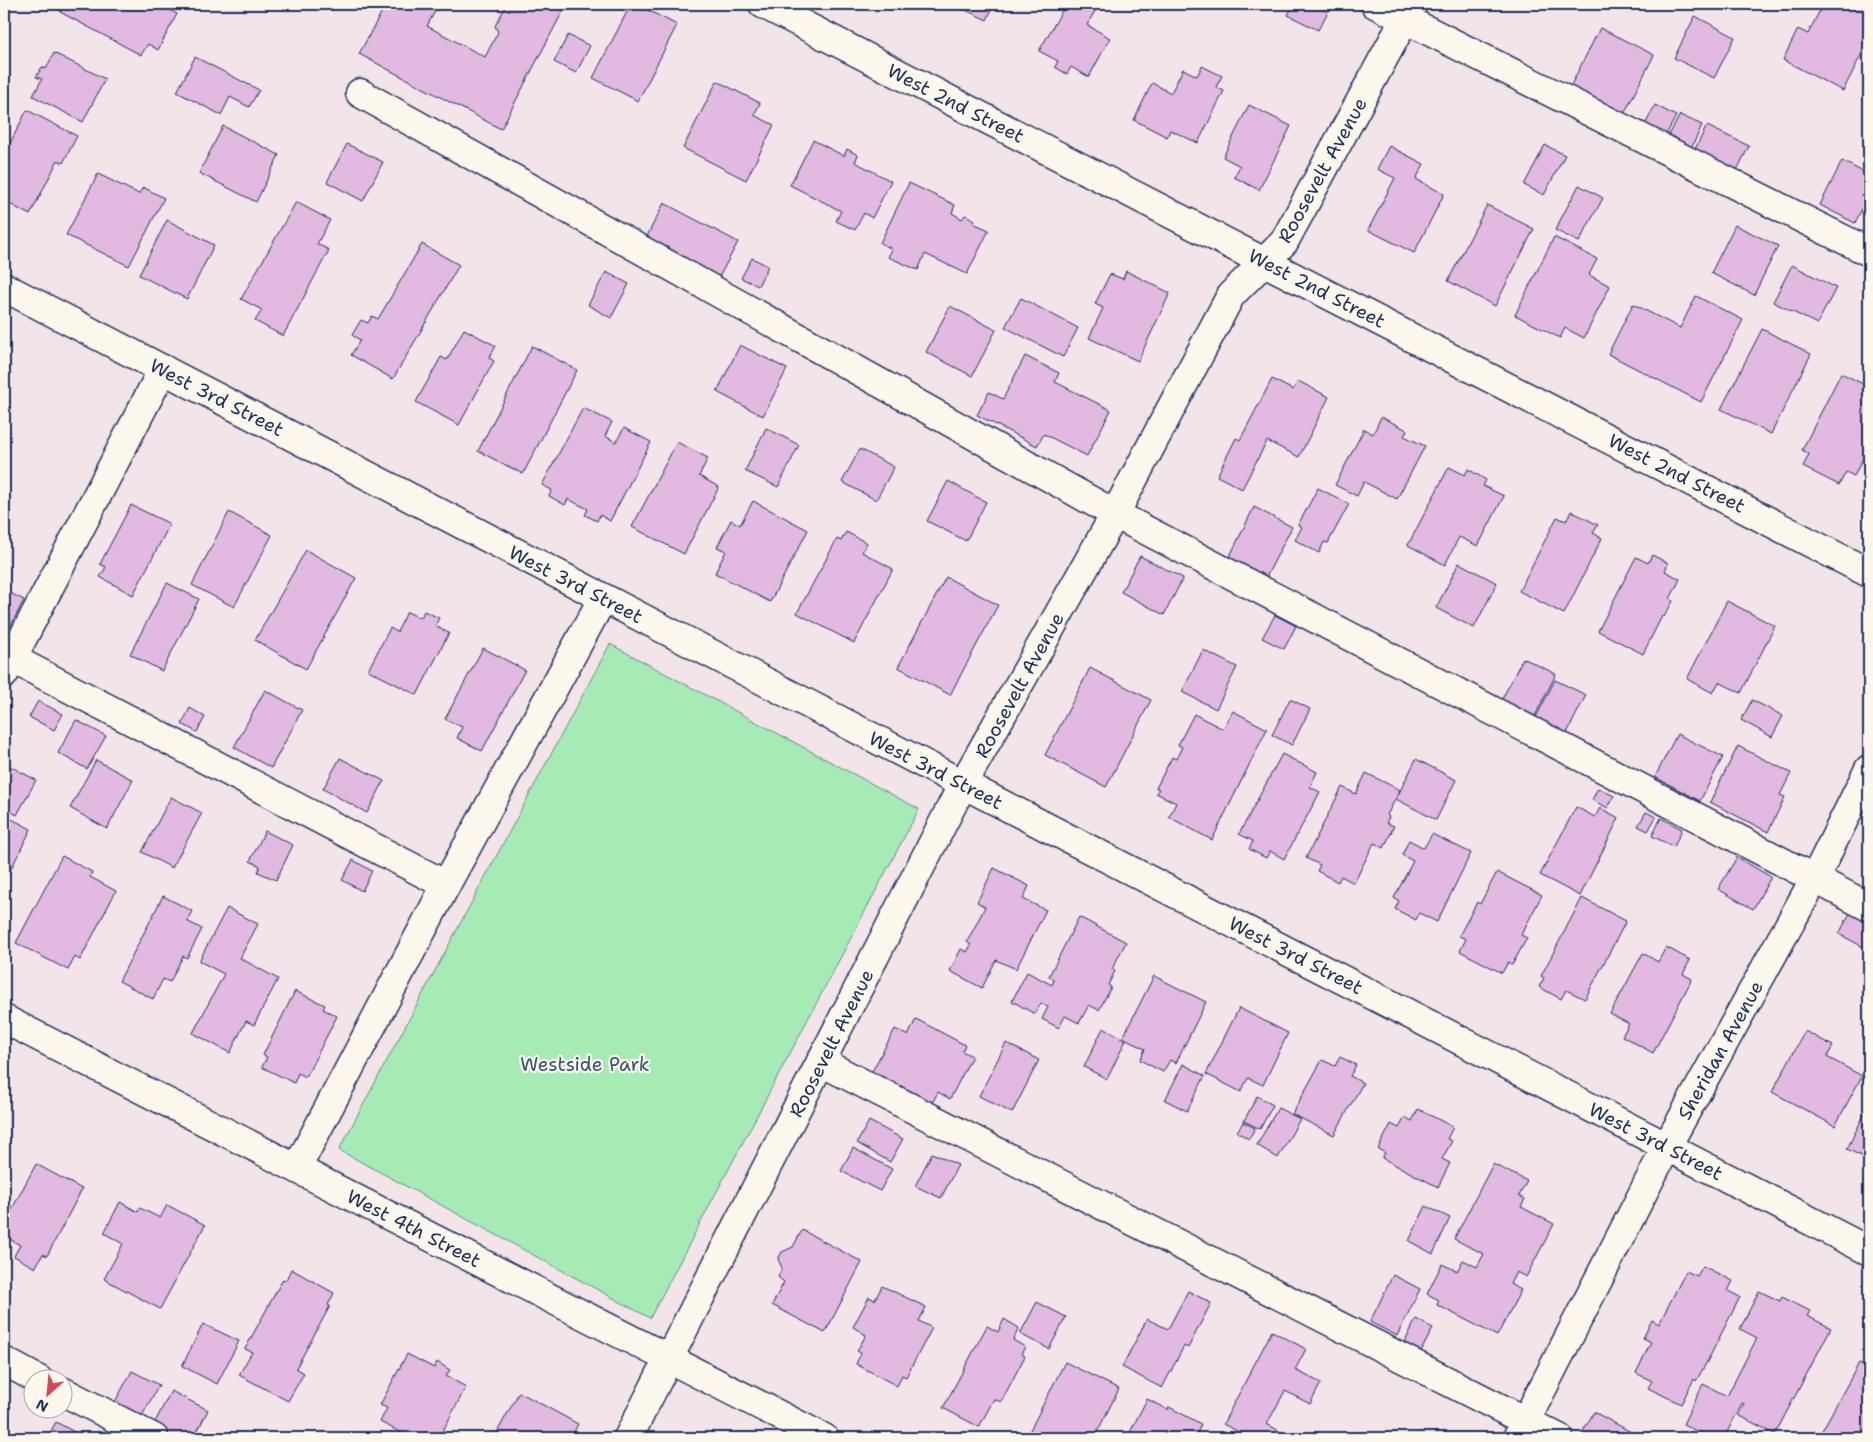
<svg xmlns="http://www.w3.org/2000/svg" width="1873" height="1442" viewBox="0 0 1873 1442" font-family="'Shantell Sans',sans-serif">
  <rect width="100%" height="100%" fill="#f3e4e9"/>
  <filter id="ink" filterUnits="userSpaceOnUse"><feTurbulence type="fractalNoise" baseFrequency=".02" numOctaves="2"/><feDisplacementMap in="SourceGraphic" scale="10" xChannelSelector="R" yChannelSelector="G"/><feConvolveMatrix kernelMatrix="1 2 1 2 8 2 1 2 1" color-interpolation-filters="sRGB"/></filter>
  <g filter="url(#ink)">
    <polygon fill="#a6ebb6" stroke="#608d8a" points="610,644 919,809 650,1318 339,1150"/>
    <g fill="#e1b9e1" stroke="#1b2f5e">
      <polygon points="64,4 168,4 166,8 177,14 158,50 148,44 141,55 60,12"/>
      <polygon points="386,4 439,4 427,26 485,57 498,32 495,26 507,4 560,4 565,7 501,129 359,54"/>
      <polygon points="631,4 636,4 677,25 638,101 593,78"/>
      <polygon points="958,4 994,4 987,20 957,6"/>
      <polygon points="1066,4 1099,4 1087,25 1110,38 1089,77 1071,67 1067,74 1055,67 1058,61 1039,51"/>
      <polygon points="1294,4 1312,4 1328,12 1318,30 1288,15"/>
      <polygon points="1823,4 1843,6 1844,4 1869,4 1869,39 1843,91 1783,60 1798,29 1808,34"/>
      <polygon points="1695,16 1735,37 1714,78 1674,58"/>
      <polygon points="1600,28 1654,55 1623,116 1569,89"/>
      <polygon points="568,35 590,46 576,73 554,62"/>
      <polygon points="54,53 105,79 83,122 33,96 42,79 36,77 42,67 46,69"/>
      <polygon points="195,57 259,90 249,107 230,97 221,115 177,92"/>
      <polygon points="1202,66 1222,76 1216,87 1224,91 1198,143 1170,130 1167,137 1134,120 1152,83 1171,93 1183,69 1197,76"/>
      <polygon points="717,81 760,103 754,115 774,125 746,180 683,148"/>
      <polygon points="1249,105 1291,126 1259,190 1234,177 1240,166 1223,157"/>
      <polygon points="1655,105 1676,116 1665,137 1644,127"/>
      <polygon points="27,110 77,136 63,163 58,160 30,215 4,201 4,155"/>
      <polygon points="1680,115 1702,125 1691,149 1668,137"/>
      <polygon points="223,126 279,155 256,202 199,173"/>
      <polygon points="1707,126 1749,146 1737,170 1695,149"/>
      <polygon points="813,140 844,156 847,149 858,155 855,162 891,181 872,218 864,213 855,230 836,221 841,211 790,185"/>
      <polygon points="347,144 383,162 363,201 327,182"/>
      <polygon points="1545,145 1565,155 1544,195 1524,185"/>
      <polygon points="1389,146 1424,164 1416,179 1444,194 1414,253 1368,230 1395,178 1377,169"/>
      <polygon points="1842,161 1869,175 1869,195 1855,223 1820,205"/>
      <polygon points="98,174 139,194 143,187 164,198 129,266 66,235"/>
      <polygon points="909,183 955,205 952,213 962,219 965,215 975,220 973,223 989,230 967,274 925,254 918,270 888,257 892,249 880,243"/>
      <polygon points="1579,185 1603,198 1579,242 1555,230"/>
      <polygon points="296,202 330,220 317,244 329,250 283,336 255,321 262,310 241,299"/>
      <polygon points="664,203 738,242 719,277 645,240"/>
      <polygon points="1487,205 1534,229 1495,306 1448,281"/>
      <polygon points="167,220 214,245 187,299 139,275"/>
      <polygon points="1735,225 1778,246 1754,295 1711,273"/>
      <polygon points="1554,237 1597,259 1589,275 1610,286 1584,338 1565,328 1560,338 1515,315"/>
      <polygon points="422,244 459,265 393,379 351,355 360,340 352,335 361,320 368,323 372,316 378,319"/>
      <polygon points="752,258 768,266 758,286 741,278"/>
      <polygon points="1792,265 1836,288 1817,324 1773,302"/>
      <polygon points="1126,271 1170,293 1138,361 1089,338 1103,308 1095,304 1110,274 1123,279"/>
      <polygon points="606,272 629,284 611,318 588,305"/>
      <polygon points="1696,296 1743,320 1701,402 1608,354 1633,304 1680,328"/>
      <polygon points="1021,298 1078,328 1063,357 1005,327"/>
      <polygon points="950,306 996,330 972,376 926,352"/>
      <polygon points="464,329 496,346 489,358 494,361 459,425 416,402 441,357 447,360"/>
      <polygon points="1762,329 1811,354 1771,434 1721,409"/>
      <polygon points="740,345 787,369 763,416 717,392"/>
      <polygon points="532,346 577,370 523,474 478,451"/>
      <polygon points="1025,356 1059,373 1055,382 1111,410 1087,456 1044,434 1037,446 977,415 989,392 1003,399"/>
      <polygon points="1841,373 1869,387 1869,446 1854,476 1846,472 1839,485 1803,467 1809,454 1802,450"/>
      <polygon points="1272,379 1293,390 1298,381 1329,397 1299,457 1267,441 1242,489 1217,476 1236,438 1240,440"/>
      <polygon points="583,408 612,422 605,436 616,442 624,428 651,442 610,521 600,515 597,521 585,515 588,509 568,499 565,505 549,496 552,490 542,485"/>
      <polygon points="1381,417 1407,430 1404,436 1425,446 1397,499 1364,482 1357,496 1335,485 1364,429 1373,434"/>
      <polygon points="766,428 799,445 778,487 745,471"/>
      <polygon points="677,442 708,458 699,476 719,487 684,554 632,527"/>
      <polygon points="860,449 894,467 876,500 842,482"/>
      <polygon points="1449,467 1465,475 1468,469 1486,480 1483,486 1504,496 1478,546 1459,537 1445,565 1408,545"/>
      <polygon points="948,481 986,502 966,541 927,521"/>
      <polygon points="1318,488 1349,504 1328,543 1324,542 1319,553 1295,540 1302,527 1298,525"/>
      <polygon points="753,501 808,530 770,602 715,573 726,551 717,547 731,520 740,525"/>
      <polygon points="131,505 170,524 133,595 100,577 106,567 100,564"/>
      <polygon points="1254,507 1292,527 1264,581 1227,562"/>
      <polygon points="1571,511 1598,525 1593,533 1602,538 1564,614 1519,591 1557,517 1566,521"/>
      <polygon points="229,512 272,535 234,607 192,585"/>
      <polygon points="846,532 867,543 862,552 893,569 854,643 797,613 837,539 841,541"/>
      <polygon points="306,550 356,578 306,669 255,640"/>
      <polygon points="1652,555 1668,563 1665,571 1680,579 1670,599 1673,601 1664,617 1662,616 1643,654 1598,631 1636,557 1648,563"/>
      <polygon points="1140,556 1183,578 1164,615 1121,592"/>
      <polygon points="1459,563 1497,583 1474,628 1436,608"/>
      <polygon points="946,577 998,605 950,695 898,667"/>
      <polygon points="167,583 199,599 162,671 130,654"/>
      <polygon points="4,590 24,600 4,639"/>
      <polygon points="1727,601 1775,626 1741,693 1719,682 1713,693 1687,679"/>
      <polygon points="424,611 439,618 435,626 449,633 417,695 368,670 390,628 397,632 407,612 421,618"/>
      <polygon points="1275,615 1296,626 1284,649 1262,638"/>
      <polygon points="483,648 525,670 482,751 457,738 462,727 445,719"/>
      <polygon points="1203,650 1237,667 1216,709 1182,692"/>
      <polygon points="1523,658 1556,674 1532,722 1499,705"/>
      <polygon points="1090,668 1151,700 1106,787 1045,755"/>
      <polygon points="1555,680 1586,695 1566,735 1535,719"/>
      <polygon points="265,690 302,710 271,768 234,747"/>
      <polygon points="1290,699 1310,709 1292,745 1272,735"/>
      <polygon points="1752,700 1783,716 1772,737 1741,720"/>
      <polygon points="38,701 63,714 54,730 29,717"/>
      <polygon points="190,708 205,717 197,732 182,724"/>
      <polygon points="1233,711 1267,729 1212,840 1169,817 1176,803 1156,793 1159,789 1156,788 1172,757 1176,759 1182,747 1178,745 1194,714 1223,729"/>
      <polygon points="76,720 106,736 87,769 58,753"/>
      <polygon points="1677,734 1723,757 1700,801 1655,777"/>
      <polygon points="1738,746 1791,773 1780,795 1785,797 1768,832 1710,802"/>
      <polygon points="1282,754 1317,772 1310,787 1320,792 1284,859 1270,851 1266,858 1249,849 1253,841 1239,834"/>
      <polygon points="340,758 384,781 367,813 323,789"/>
      <polygon points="1416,759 1456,780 1436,820 1396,799"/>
      <polygon points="96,760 133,780 107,829 70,808"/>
      <polygon points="4,763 36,780 17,815 4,808"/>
      <polygon points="1366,773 1400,790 1387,815 1389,817 1386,823 1394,826 1384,848 1374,843 1354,883 1341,876 1338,882 1317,871 1320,865 1306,858 1342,787 1356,794"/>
      <polygon points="1598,788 1614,796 1608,808 1592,800"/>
      <polygon points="171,797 202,813 172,868 142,852"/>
      <polygon points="1576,807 1595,817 1600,808 1619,818 1580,896 1540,875"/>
      <polygon points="1646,812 1656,817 1648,831 1638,826"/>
      <polygon points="4,815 31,829 4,883"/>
      <polygon points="1661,818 1682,829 1674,847 1652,836"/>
      <polygon points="265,831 293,845 276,880 258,872 260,866 250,861"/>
      <polygon points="1432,834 1471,853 1437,922 1419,913 1416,920 1395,909 1399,901 1394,898 1413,861 1402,855 1409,840 1424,848"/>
      <polygon points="62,856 92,872 90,877 116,891 80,960 75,957 68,970 16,943"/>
      <polygon points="1737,857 1771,877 1753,909 1718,889"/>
      <polygon points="353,860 372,871 362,891 342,880"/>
      <polygon points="994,868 1029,886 1023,899 1046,910 1016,969 996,960 982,988 950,971 961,949 967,952 971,945 967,942 985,907 977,902"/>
      <polygon points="1497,872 1542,895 1521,935 1527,938 1512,965 1508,962 1502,973 1460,951 1466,939 1459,936 1477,902 1480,904"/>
      <polygon points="163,896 192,911 187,921 202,929 187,958 183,956 170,982 163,979 153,999 119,981"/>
      <polygon points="1582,898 1626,921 1585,999 1566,990 1561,999 1539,987 1544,978 1541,976"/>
      <polygon points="1853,907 1869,916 1869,950 1839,934"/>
      <polygon points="227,908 258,924 240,958 278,979 254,1025 246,1021 230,1053 193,1033 224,974 199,961"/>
      <polygon points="1079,917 1126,942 1112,969 1115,971 1108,985 1111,987 1099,1010 1089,1005 1079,1023 1065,1016 1059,1028 1042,1019 1048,1007 1041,1003 1035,1014 1012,1001 1027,972 1052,985 1054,980 1049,976"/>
      <polygon points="1666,947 1690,960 1683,974 1692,979 1653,1053 1622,1036 1629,1024 1610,1014 1643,953 1658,962"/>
      <polygon points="1154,976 1206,1002 1176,1063 1170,1060 1163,1072 1140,1060 1145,1049 1123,1037"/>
      <polygon points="295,991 325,1005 323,1009 337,1016 306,1077 298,1073 294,1083 262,1067 267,1057 263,1055"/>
      <polygon points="1239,1008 1288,1033 1263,1085 1248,1078 1241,1092 1206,1074"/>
      <polygon points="916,1019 965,1045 962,1051 972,1056 950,1099 938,1092 930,1107 870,1075 895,1029 908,1036"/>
      <polygon points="1103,1028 1126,1040 1107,1079 1084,1067"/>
      <polygon points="1805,1031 1833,1046 1827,1057 1862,1076 1835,1126 1772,1092"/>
      <polygon points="1006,1043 1039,1060 1012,1113 979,1096"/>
      <polygon points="1340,1057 1356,1065 1350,1076 1363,1083 1334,1135 1292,1114 1322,1060 1335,1066"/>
      <polygon points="1183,1064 1205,1076 1187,1111 1165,1100"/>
      <polygon points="1257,1096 1273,1105 1260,1129 1244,1121"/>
      <polygon points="1869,1105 1869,1160 1847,1149"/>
      <polygon points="1278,1108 1300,1119 1278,1158 1257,1145"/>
      <polygon points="1418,1109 1453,1127 1447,1139 1452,1141 1442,1159 1450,1163 1438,1187 1382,1158 1385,1153 1378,1149 1391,1124 1399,1128 1405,1117 1412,1121"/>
      <polygon points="869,1121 903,1139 890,1162 857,1143"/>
      <polygon points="1243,1122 1255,1128 1249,1139 1237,1132"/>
      <polygon points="853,1148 892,1169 880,1191 841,1171"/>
      <polygon points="932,1153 958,1165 941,1198 915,1186"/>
      <polygon points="36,1164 82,1189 47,1256 43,1254 35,1268 14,1256 20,1245 4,1236 4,1224"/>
      <polygon points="1493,1164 1527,1181 1519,1196 1525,1199 1521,1207 1554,1224 1526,1277 1516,1272 1510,1284 1521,1290 1497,1336 1437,1305 1439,1300 1427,1294 1442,1264 1457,1271 1463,1260 1477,1267 1484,1254 1454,1239"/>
      <polygon points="120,1202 138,1212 140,1208 160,1218 167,1205 205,1225 160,1309 104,1279 123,1244 104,1233"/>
      <polygon points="1426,1206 1450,1218 1433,1254 1409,1241"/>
      <polygon points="802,1230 862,1262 825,1333 772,1305 784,1282 778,1277 782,1268 778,1259 782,1252 793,1247"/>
      <polygon points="1703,1266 1733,1281 1728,1291 1740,1297 1708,1360 1696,1381 1694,1379 1681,1404 1648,1388 1652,1381 1636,1373 1651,1342 1643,1338 1652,1320 1659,1324 1686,1271 1697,1276"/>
      <polygon points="291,1269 334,1293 328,1305 330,1306 296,1368 304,1373 288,1401 239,1375 252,1352 245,1349 283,1279 286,1280"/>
      <polygon points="1393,1275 1420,1289 1397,1336 1370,1322"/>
      <polygon points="882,1286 926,1307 919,1321 932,1328 906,1377 902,1375 897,1386 856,1364 861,1353 857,1351 866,1335 853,1327 869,1297 875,1300"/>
      <polygon points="1188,1291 1211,1303 1188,1348 1184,1346 1162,1388 1122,1367 1147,1319 1168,1329"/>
      <polygon points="1759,1291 1780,1301 1782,1297 1810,1311 1807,1316 1831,1328 1775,1434 1738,1415 1744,1404 1742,1403 1724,1438 1710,1438 1683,1424 1703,1384 1727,1396 1757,1338 1740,1329"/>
      <polygon points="1037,1302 1066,1317 1049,1349 1020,1334"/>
      <polygon points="1004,1319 1019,1328 1013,1340 1025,1347 1021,1354 1025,1356 1001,1402 994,1399 979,1427 943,1408 987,1326 998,1332"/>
      <polygon points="1416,1319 1433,1328 1419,1355 1402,1348"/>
      <polygon points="203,1324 239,1341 217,1384 182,1366"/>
      <polygon points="1272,1331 1306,1349 1295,1370 1321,1383 1310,1404 1285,1391 1267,1424 1288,1436 1287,1438 1251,1438 1223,1424"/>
      <polygon points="407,1354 434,1368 437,1362 450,1370 446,1376 466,1387 439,1438 412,1438 380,1422 387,1408 380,1405"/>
      <polygon points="1869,1357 1869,1438 1818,1438 1859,1363 1865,1366"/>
      <polygon points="1065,1362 1119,1389 1094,1438 1026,1438"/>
      <polygon points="132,1371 159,1385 138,1423 111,1409"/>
      <polygon points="171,1391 208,1410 194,1438 166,1438 151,1430"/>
      <polygon points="519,1392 578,1424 571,1438 494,1438"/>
      <polygon points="1147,1399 1168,1410 1169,1407 1201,1424 1195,1438 1127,1438"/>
      <polygon points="1594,1412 1631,1432 1627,1438 1579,1438"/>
      <polygon points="56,1422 80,1435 78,1438 47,1438"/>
    </g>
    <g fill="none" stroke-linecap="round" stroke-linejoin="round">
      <g stroke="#1b2f5e" stroke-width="31">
        <g id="minor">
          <polyline points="763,4 1869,573"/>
          <polyline points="1375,4 1869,252"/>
          <polyline points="360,93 1115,514 1869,907"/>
          <polyline points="4,287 926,765 1869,1251"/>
          <polyline points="13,659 446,885"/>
          <polyline points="4,674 163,369"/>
          <polyline points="4,1019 824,1438"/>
          <polyline points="821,1062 1559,1438"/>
          <polyline points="297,1168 446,885 603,598"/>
          <polyline points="4,1361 39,1380"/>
          <polyline points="62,1391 154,1438"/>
          <polyline points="628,1438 963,784 1115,514 1231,295 1284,242 1413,4"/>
          <polyline points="1517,1438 1667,1146 1815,878 1869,769"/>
        </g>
      </g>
      <use href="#minor" stroke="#fbf7ec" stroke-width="28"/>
    </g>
  </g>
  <g text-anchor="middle" stroke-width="4.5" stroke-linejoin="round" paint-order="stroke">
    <g font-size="19" fill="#1b2f5e" stroke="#fbf7ec">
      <text transform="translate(956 103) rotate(27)" y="7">West 2nd Street</text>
      <text transform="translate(1322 170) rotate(-61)" y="7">Roosevelt Avenue</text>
      <text transform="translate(1317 288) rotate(27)" y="7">West 2nd Street</text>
      <text transform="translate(217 397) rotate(27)" y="7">West 3rd Street</text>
      <text transform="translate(1677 473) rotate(27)" y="7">West 2nd Street</text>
      <text transform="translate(576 584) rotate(27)" y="7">West 3rd Street</text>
      <text transform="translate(1019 685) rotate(-61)" y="7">Roosevelt Avenue</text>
      <text transform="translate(936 770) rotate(27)" y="7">West 3rd Street</text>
      <text transform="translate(1296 955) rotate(27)" y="7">West 3rd Street</text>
      <text transform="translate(831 1043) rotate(-63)" y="7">Roosevelt Avenue</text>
      <text transform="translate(1720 1050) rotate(-61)" y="7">Sheridan Avenue</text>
      <text transform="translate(1656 1141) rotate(27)" y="7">West 3rd Street</text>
      <text transform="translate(414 1228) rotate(27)" y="7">West 4th Street</text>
    </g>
    <g font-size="19" fill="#375570" stroke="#fbf7ec">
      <text x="585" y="1071">Westside Park</text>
    </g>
  </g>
  <rect width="1873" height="1442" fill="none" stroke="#fbf7ec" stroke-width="20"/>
  <rect x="10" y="10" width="1853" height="1422" fill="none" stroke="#1b2f5e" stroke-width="2" filter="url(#ink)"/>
  <g transform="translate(48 1394) rotate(207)"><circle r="24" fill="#fbf7ec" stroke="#a1a7b3"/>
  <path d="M0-4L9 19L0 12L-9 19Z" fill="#d1495b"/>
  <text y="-8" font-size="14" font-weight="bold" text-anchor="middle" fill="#1b2f5e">N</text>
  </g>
</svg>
